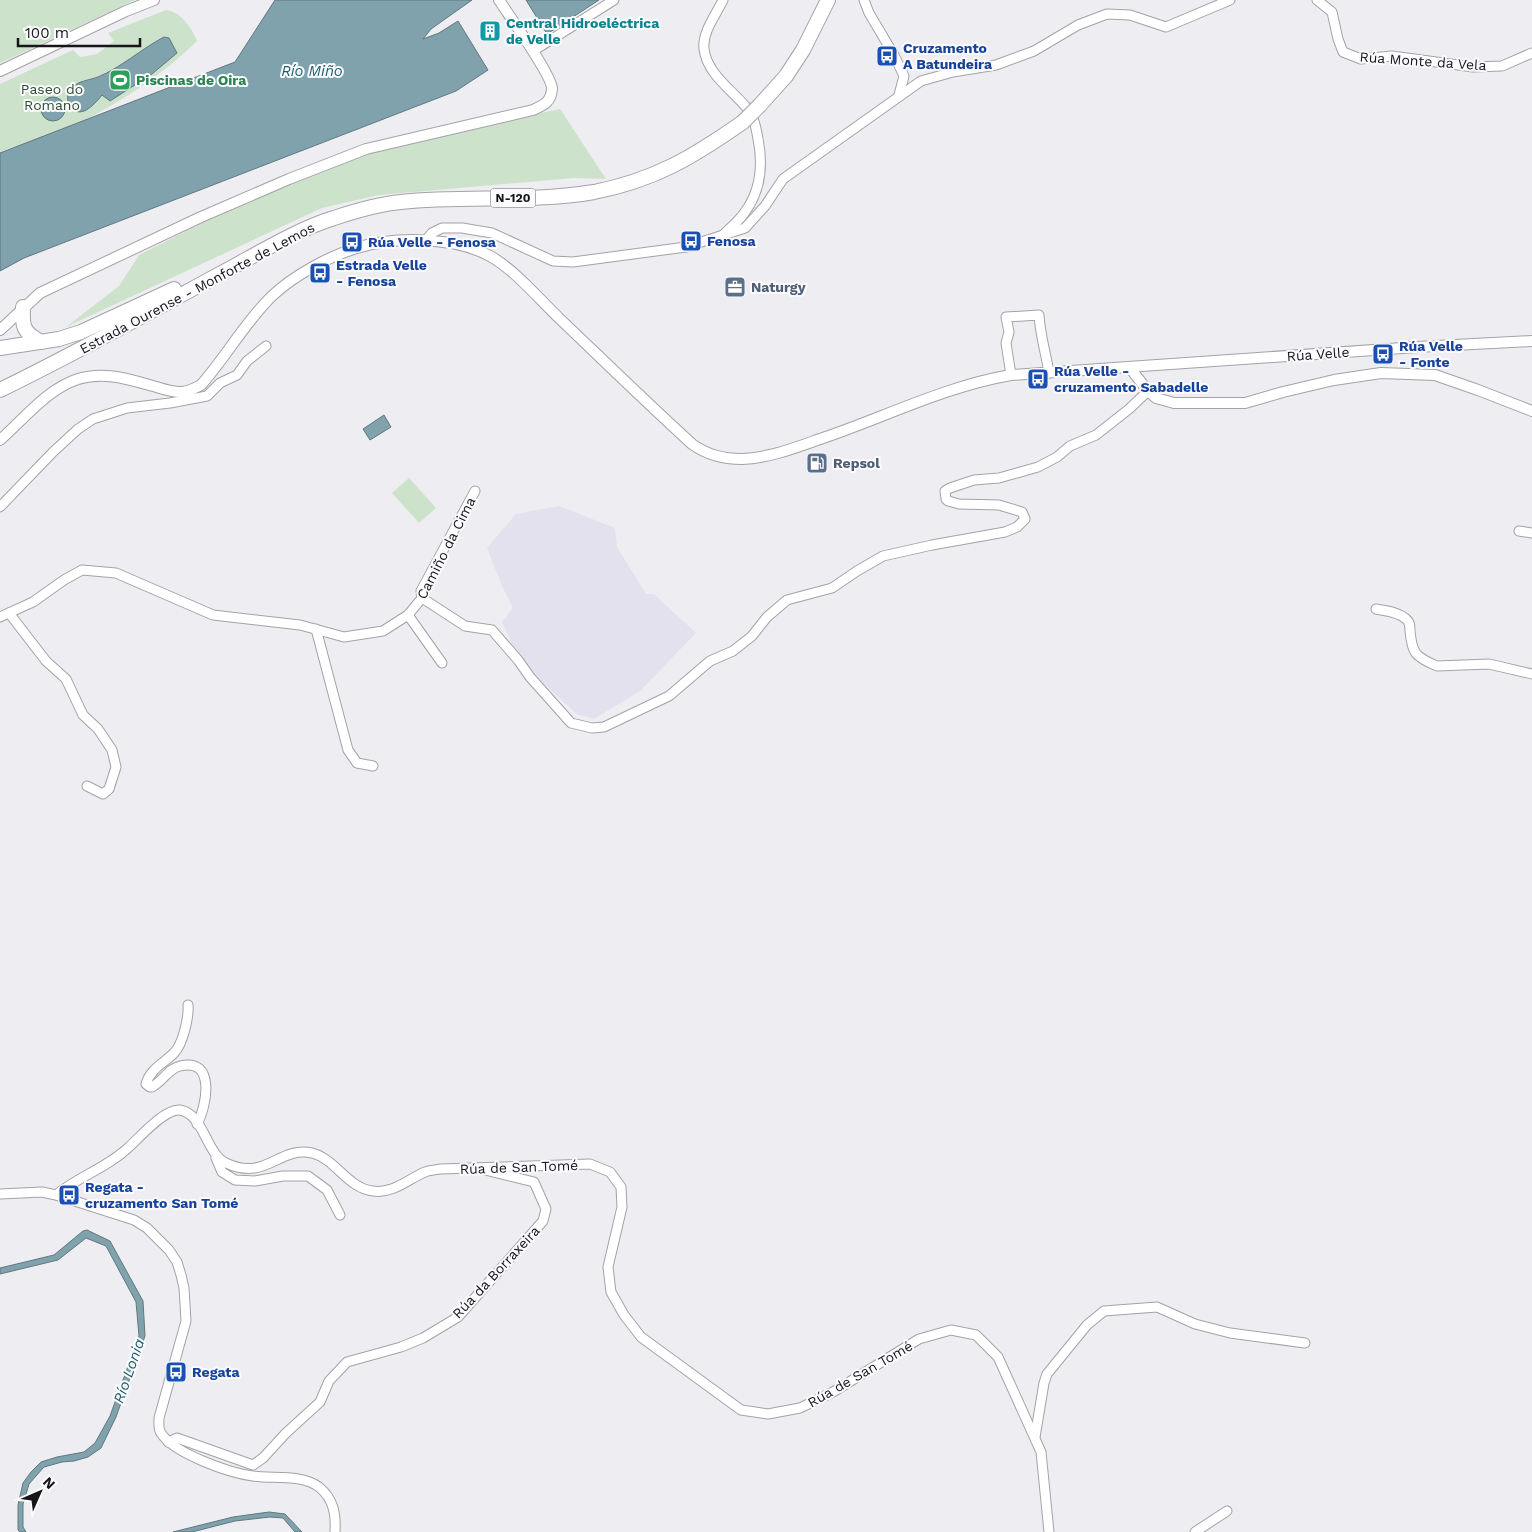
<svg xmlns="http://www.w3.org/2000/svg" width="1532" height="1532" viewBox="0 0 1532 1532" font-family="'Work Sans',sans-serif">
  <rect width="100%" height="100%" fill="#eeedf2"/>
  <polygon fill="#e3e1ed" points="559,506 615,528 617,547 646,594 654,594 696,633 640,691 594,719 577,714 543,683 515,651 502,622 513,608 502,586 487,548 516,514"/>
  <g fill="#cde2ca">
    <polygon points="0,0 135,0 0,63"/>
    <path d="M166,10C181,12 192,28 197,41C157,80 106,112 55,134C37,142 18,145 0,152V84L73,50L80,57L97,54L114,41L108,33Z"/>
    <polygon points="560,109 606,179 574,178 379,195 322,208 66,327 119,286 139,255 289,179 357,152"/>
    <polygon points="409,478 436,508 419,523 392,493"/>
  </g>
  <g fill="#80a2ac" stroke="#607880">
    <polygon points="275,0 472,0 431,29 423,39 439,33 458,21 488,70 456,91 24,258 0,271 0,153 235,62"/>
    <polygon points="526,0 599,0 547,34"/>
    <path d="M164,37L169,38L177,53L152,74L110,101L102,95C94,105 79,122 69,104C66,98 68,91 73,87C78,81 90,80 98,77C122,67 141,49 164,37Z"/>
    <circle cx="53" cy="109" r="12"/>
    <polygon points="384,415 391,427 370,440 363,429"/>
    <polygon points="87,1230 110,1241 143,1301 145,1336 116,1417 101,1448 88,1457 74,1461 62,1462 44,1467 29,1484 23,1504 23,1527 26,1532 20,1532 18,1530 18,1505 23,1483 31,1472 41,1462 57,1457 84,1452 95,1443 110,1416 139,1336 136,1302 106,1246 86,1238 58,1260 0,1274 0,1268 54,1255 83,1231"/>
    <polygon points="269,1512 285,1514 302,1532 295,1532 283,1518 270,1517 235,1521 192,1532 173,1532 233,1517"/>
  </g>
  <g fill="none" stroke-linecap="round" stroke-linejoin="round">
    <g stroke="#a3a3a7" stroke-width="11">
      <g id="minor">
        <path d="M723,0C716,15 702,32 704,49C707,74 732,90 746,107C754,117 756,127 758,139C763,164 761,190 745,212C740,220 731,227 724,234"/>
        <polyline points="864,0 869,13 894,55 904,76 899,95"/>
        <polyline points="1317,0 1332,12 1338,39 1343,52 1361,59 1392,56 1473,67 1502,66 1532,53"/>
        <polyline points="533,51 614,0"/>
        <polyline points="425,241 432,233 442,228 462,228 492,233 553,261 573,262 686,247 745,228 765,206 783,179 921,81 953,72 996,65 1034,51 1078,25 1107,14 1130,15 1166,27 1230,0"/>
        <path d="M1011,375L1006,343L1009,332L1006,317L1039,315C1040,335 1046,353 1049,373"/>
        <polyline points="0,507 53,452 78,429 93,419 127,408 170,403 207,396 220,383 237,375 247,361 266,346"/>
        <polyline points="1519,531 1532,533"/>
        <polyline points="422,598 465,626 492,630 518,660 530,677 571,723 592,728 604,727 669,696 710,661 733,651 752,636 767,617 787,600 832,588 857,571 883,556 932,545 1005,532 1017,527 1025,519 1022,512 999,505 959,504 948,501 946,499 945,491 950,488 974,480 999,478 1038,467 1057,457 1070,446 1096,435 1129,409 1148,391"/>
        <path d="M1376,609C1386,611 1399,612 1406,619C1410,622 1410,626 1410,631C1412,653 1415,657 1437,666L1489,664L1532,674"/>
        <polyline points="9,613 46,661 66,679 83,715 98,729 112,750 116,767 109,789 103,794 87,786"/>
        <polyline points="408,615 442,663"/>
        <polyline points="0,617 33,602 64,580 82,570 116,573 213,615 300,625 344,637 383,631 408,615 422,598 421,591 475,491"/>
        <polyline points="316,629 348,750 357,763 373,766"/>
        <path d="M188,1005C189,1017 183,1044 174,1053C164,1063 150,1069 146,1084L150,1087H152C163,1081 168,1069 180,1066C216,1057 207,1106 197,1124"/>
        <polyline points="216,1158 222,1172 235,1180 255,1181 283,1176 308,1176 327,1190 340,1215"/>
        <path d="M0,1194L42,1192L56,1195L134,1220L147,1228L169,1250L177,1262L181,1275L184,1288L186,1321L159,1418C159,1423 158,1429 161,1433C173,1453 229,1473 253,1476C273,1479 302,1474 319,1487C334,1499 336,1515 335,1532"/>
        <path d="M56,1195C79,1176 107,1168 129,1147C139,1138 165,1108 180,1110C204,1114 206,1154 226,1163C266,1182 278,1146 312,1153C336,1159 347,1188 373,1191C393,1194 408,1179 425,1172C430,1170 436,1170 440,1169L590,1164L610,1172L621,1187L622,1207L608,1267L611,1292L624,1315L641,1337L741,1410L768,1414L800,1408L833,1392L919,1339L951,1330L976,1335L998,1357L1041,1452L1049,1532"/>
        <polyline points="1035,1437 1044,1383 1047,1374 1087,1325 1104,1311 1157,1307 1195,1324 1230,1333 1305,1343"/>
        <polyline points="168,1442 177,1438 253,1465 263,1458 286,1433 320,1402 329,1381 347,1362 401,1347 423,1338 458,1317 543,1221 546,1209 534,1182 485,1170"/>
        <polyline points="1195,1532 1227,1511"/>
      </g>
    </g>
    <g stroke="#a3a3a7" stroke-width="12">
      <g id="tertiary">
        <polyline points="0,71 126,11 154,0"/>
        <path d="M0,330L40,293L201,217L289,179L366,149L533,110C544,105 551,102 552,89C553,77 508,14 499,0"/>
        <polyline points="1130,368 1148,391 1156,398 1174,403 1245,403 1283,392 1334,380 1381,373 1435,375 1478,390 1532,411"/>
        <path d="M0,440C24,419 47,389 78,379C104,371 128,379 153,386C163,389 173,393 183,392C190,391 195,388 201,385C226,357 245,322 272,296C293,276 329,256 357,248C395,236 455,237 490,256C515,270 539,299 560,319C604,361 647,403 692,444C707,455 723,459 742,459C770,458 797,447 823,438C885,417 946,386 1011,375L1417,347L1532,341"/>
      </g>
    </g>
    <g stroke="#a3a3a7" stroke-width="16">
      <g id="trunk">
        <polyline points="760,105 786,76 803,50 828,0"/>
        <path d="M23,307C22,327 23,332 41,342"/>
        <polyline points="0,348 59,339 81,332 174,289"/>
        <path d="M0,390C74,354 146,314 218,275C254,256 295,230 334,218C355,211 378,204 401,202C465,195 530,203 594,192C655,180 693,157 743,122"/>
      </g>
    </g>
    <use href="#minor" stroke="#fff" stroke-width="9"/>
    <use href="#tertiary" stroke="#fff" stroke-width="10"/>
    <use href="#trunk" stroke="#fff" stroke-width="14"/>
    <g stroke="#a3a3a7" stroke-width="16" stroke-linecap="butt">
      <polyline id="trunk-bridge" points="743,122 760,105"/>
    </g>
    <use href="#trunk-bridge" stroke="#fff" stroke-width="14"/>
  </g>
  <defs>
    <g id="building-square" transform="scale(1.125)"><rect x="-9" y="-9" width="18" height="18" rx="4" fill="#0f9aa8" stroke="#fbfbff"/><path d="M-4-6H4V6H1V3H-1V6H-4ZM-2.5-4.3h1.7v1.8h-1.7ZM.8-4.3h1.7v1.8H.8ZM-2.5-1h1.7V.8h-1.7ZM.8-1h1.7V.8H.8Z" fill="#fff"/></g>
    <g id="bus-square" transform="scale(1.125)"><rect x="-9" y="-9" width="18" height="18" rx="4" fill="#1a4fb4" stroke="#fbfbff"/><path d="M-5-6H5V4H4V6H2V4H-2V6H-4V4H-5ZM-3.5-4V0h7V-4ZM-3.5 1.2v1.5H-2V1.2ZM2 1.2v1.5H3.5V1.2Z" fill="#fff"/></g>
    <g id="stadium-square" transform="scale(1.125)"><rect x="-9" y="-9" width="18" height="18" rx="4" fill="#2e9e5b" stroke="#fbfbff"/><path d="M0-5a6.5 5 0 1 0 0 10a6.5 5 0 1 0 0-10ZM-3.5-1.8h7v3.6h-7Z" fill="#fff"/></g>
    <g id="office-square" transform="scale(1.125)"><rect x="-9" y="-9" width="18" height="18" rx="4" fill="#5c6f8a" stroke="#fbfbff"/><path d="M-6-3h4V-5.5h4V-3h4V5H-6ZM-1-4.5V-3h2v-1.5ZM-6 0V1H6V0Z" fill="#fff"/></g>
    <g id="fuel-square" transform="scale(1.125)"><rect x="-9" y="-9" width="18" height="18" rx="4" fill="#5c6f8a" stroke="#fbfbff"/><path d="M-5.5-6h7V0h2V4h1.3V-2.5L3-4.5l.8-.8L6-3V5H2.5V1h-1V6h-7ZM-4.2-4.7v3.2H.2V-4.7Z" fill="#fff"/></g>
  </defs>
  <g fill-rule="evenodd">
    <use href="#building-square" x="490" y="31"/>
    <use href="#bus-square" x="887" y="56"/>
    <use href="#stadium-square" x="120" y="80"/>
    <use href="#bus-square" x="691" y="241"/>
    <use href="#bus-square" x="352" y="242"/>
    <use href="#bus-square" x="320" y="273"/>
    <use href="#office-square" x="735" y="287"/>
    <use href="#bus-square" x="1383" y="354"/>
    <use href="#bus-square" x="1038" y="379"/>
    <use href="#fuel-square" x="817" y="463"/>
    <use href="#bus-square" x="69" y="1195"/>
    <use href="#bus-square" x="176" y="1372"/>
  </g>
  <g text-anchor="middle" stroke-width="4" stroke-linejoin="round" paint-order="stroke">
    <rect fill="#fbfbff" stroke="#5b5b5d" stroke-width="1" x="490.5" y="188.5" width="45" height="19" rx="4"/>
    <g font-size="12" font-weight="bold" fill="#161618">
      <text x="513" y="202">N-120</text>
    </g>
    <g font-size="14" font-weight="bold" fill="#0d838f" stroke="#fbfbff" text-anchor="start">
      <text x="506" y="28">Central Hidroeléctrica<tspan x="506" dy="16">de Velle</tspan></text>
    </g>
    <g font-size="14" font-weight="bold" fill="#164399" stroke="#fbfbff" text-anchor="start">
      <text x="903" y="53">Cruzamento<tspan x="903" dy="16">A Batundeira</tspan></text>
      <text x="707" y="246">Fenosa</text>
      <text x="368" y="247">Rúa Velle - Fenosa</text>
      <text x="336" y="270">Estrada Velle<tspan x="336" dy="16">- Fenosa</tspan></text>
      <text x="1399" y="351">Rúa Velle<tspan x="1399" dy="16">- Fonte</tspan></text>
      <text x="1054" y="376">Rúa Velle -<tspan x="1054" dy="16">cruzamento Sabadelle</tspan></text>
      <text x="85" y="1192">Regata -<tspan x="85" dy="16">cruzamento San Tomé</tspan></text>
      <text x="192" y="1377">Regata</text>
    </g>
    <g font-size="14" fill="#161618" stroke="#fbfbff">
      <text transform="translate(1423 61) rotate(4)" y="5">Rúa Monte da Vela</text>
      <text transform="translate(197 288) rotate(-28)" y="5">Estrada Ourense - Monforte de Lemos</text>
      <text transform="translate(1318 354) rotate(-4)" y="5">Rúa Velle</text>
      <text transform="translate(446 548) rotate(-63)" y="5">Camiño da Cima</text>
      <text transform="translate(519 1167) rotate(-2)" y="5">Rúa de San Tomé</text>
      <text transform="translate(496 1272) rotate(-47)" y="5">Rúa da Borraxeira</text>
      <text transform="translate(860 1374) rotate(-30)" y="5">Rúa de San Tomé</text>
    </g>
    <g font-size="14" font-weight="bold" fill="#27864d" stroke="#fbfbff" text-anchor="start">
      <text x="136" y="85">Piscinas de Oira</text>
    </g>
    <g font-size="14" fill="#2e4e2a" stroke="#fbfbff">
      <text x="52" y="94">Paseo do<tspan x="52" dy="16">Romano</tspan></text>
    </g>
    <g font-size="14" font-weight="bold" fill="#4e5e75" stroke="#fbfbff" text-anchor="start">
      <text x="751" y="292">Naturgy</text>
      <text x="833" y="468">Repsol</text>
    </g>
    <g font-size="15" font-style="italic" fill="#195e6e" stroke="#fbfbff">
      <text x="312" y="76">Río Miño</text>
      <text transform="translate(129 1371) rotate(-71)" y="5">Río Lonia</text>
    </g>
  </g>
  <g transform="translate(40 1492) rotate(45)" stroke="#fbfbff" stroke-width="4" paint-order="stroke">
  <path d="M0-4L9 19L0 12L-9 19Z" fill="#161618"/>
  <text y="-8" font-size="14" font-weight="bold" text-anchor="middle" fill="#161618">N</text>
  </g>
  <path d="M18 38v8h122v-8" fill="none" stroke="#161618" stroke-width="2.5"/>
  <text x="25" y="38" font-size="15" fill="#161618" stroke="#fbfbff" stroke-width="4" paint-order="stroke">100 m</text>
</svg>
